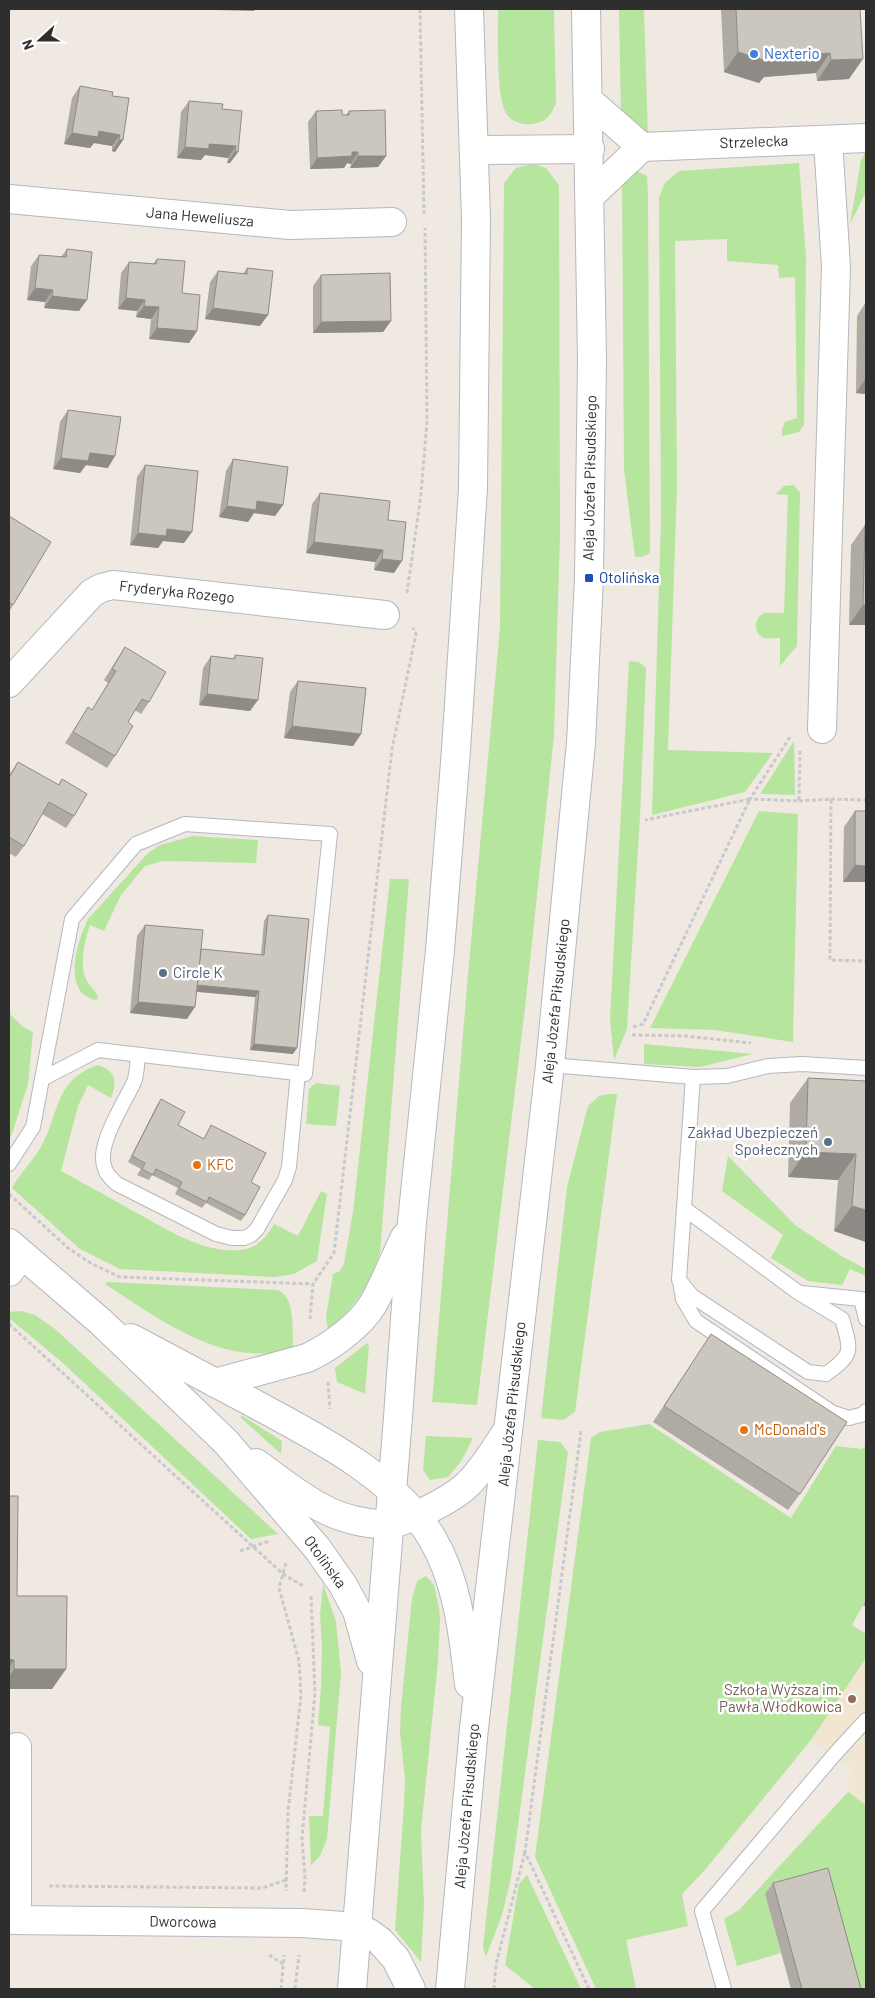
<svg xmlns="http://www.w3.org/2000/svg" width="875" height="1998" viewBox="0 0 875 1998" font-family="Barlow,sans-serif">
  <rect width="100%" height="100%" fill="#efe9e1"/>
  <polygon fill="#f0e6d1" points="866,1658 866,1805 848,1792 850,1766 811,1740"/>
  <g fill="#b6e59e">
    <path d="M498,9H554L556,103C551,115 547,122 532,124C523,125 511,122 506,113C496,96 498,31 498,9Z"/>
    <polygon points="619,9 644,9 648,136 621,116"/>
    <polygon points="865,153 866,153 866,192 850,224 861,160"/>
    <polygon points="799,163 806,257 804,425 799,432 782,436 782,429 785,422 797,418 795,277 779,278 778,265 727,261 727,239 675,241 677,487 668,750 773,753 745,792 652,815 661,520 659,197 665,183 679,171"/>
    <polygon points="533,164 546,168 559,185 560,535 554,736 525,1008 477,1405 432,1402 468,975 500,628 504,183 516,168"/>
    <polygon points="632,169 647,176 648,196 650,553 642,557 635,557 624,469 622,183"/>
    <path d="M794,485L800,493L797,646L780,666V638C775,638 769,639 764,638C755,635 753,621 761,615C767,611 778,614 784,613L788,495L776,494L784,486Z"/>
    <polygon points="629,661 639,662 646,668 640,816 627,1029 614,1060 610,1019"/>
    <polygon points="794,741 795,795 760,794"/>
    <polygon points="759,811 798,814 793,1042 715,1030 650,1028"/>
    <path d="M193,836L258,840L256,863L163,861L145,866L121,895L104,931L90,925C85,939 79,965 86,979C89,987 97,990 98,999L94,1000C90,998 84,996 81,992C67,972 79,938 88,919L148,853L160,845Z"/>
    <path d="M390,879H409L380,1253C369,1287 355,1307 328,1330L326,1317L333,1274L340,1271L344,1264L353,1212Z"/>
    <polygon points="9,1013 22,1026 33,1032 28,1084 12,1134 9,1139"/>
    <polygon points="644,1044 753,1054 700,1067 644,1064"/>
    <path d="M98,1065C117,1072 117,1081 111,1098L88,1085L78,1106L61,1171C86,1185 111,1198 135,1212C167,1229 201,1253 239,1250C256,1249 266,1238 274,1224L298,1236L321,1191L327,1194L317,1261L294,1274L274,1277L120,1269L80,1249L12,1188C20,1173 32,1162 41,1147C60,1113 54,1080 98,1065Z"/>
    <polygon points="316,1083 340,1086 336,1126 306,1124 309,1089"/>
    <polygon points="610,1094 617,1094 575,1412 563,1420 541,1418 567,1187 588,1106 599,1096"/>
    <polygon points="728,1156 795,1225 843,1257 866,1269 866,1276 850,1269 842,1285 808,1281 771,1258 783,1235 722,1191"/>
    <path d="M107,1282L278,1290C296,1298 292,1331 293,1348C227,1371 157,1318 105,1284Z"/>
    <polygon points="21,1311 35,1315 55,1329 278,1534 251,1539 64,1364 9,1318 9,1312"/>
    <polygon points="367,1343 369,1346 365,1394 337,1382 335,1368"/>
    <polygon points="241,1415 282,1441 281,1454 241,1418"/>
    <polygon points="649,1424 791,1518 836,1446 861,1449 866,1446 866,1600 852,1625 866,1634 866,1658 811,1740 704,1871 682,1894 688,1926 626,1940 636,1989 596,1989 535,1857 591,1438 600,1432"/>
    <polygon points="426,1436 473,1438 462,1460 448,1477 430,1480 423,1470"/>
    <polygon points="538,1440 560,1442 568,1452 511,1878 502,1915 486,1957 483,1947"/>
    <polygon points="426,1576 434,1585 439,1608 440,1620 438,1661 421,1831 424,1904 421,1962 395,1930 404,1805 405,1780 400,1732 401,1707 412,1598 417,1581"/>
    <polygon points="323,1584 336,1621 341,1673 327,1839 320,1856 311,1865 309,1816 323,1816 330,1727 318,1725 321,1687 322,1646 320,1615"/>
    <polygon points="848,1792 866,1805 866,1989 850,1989 765,1894 781,1953 737,1966 724,1919 739,1910"/>
    <polygon points="527,1875 581,1989 535,1989 505,1965 519,1884"/>
  </g>
  <g fill="none" stroke-linecap="round" stroke-linejoin="round">
    <g stroke="#b4b7c1" stroke-width="16">
      <g id="lane">
        <polygon points="185,824 330,834 305,1074 98,1050 42,1079 72,919 136,844"/>
        <path d="M138,1055C137,1064 137,1075 134,1082C124,1104 95,1146 105,1169C107,1176 112,1179 117,1184L216,1234L232,1238H244L251,1235L257,1229L285,1180L289,1167L298,1073"/>
        <polyline points="550,1065 693,1077 727,1076 768,1066 802,1064 866,1068"/>
        <polyline points="9,1164 33,1127 42,1079"/>
        <path d="M685,1209L799,1293L842,1319C851,1351 854,1354 826,1374L808,1372L692,1296L679,1280L693,1077"/>
        <polyline points="681,1287 683,1299 696,1321 833,1413 849,1418 864,1414 866,1411"/>
        <polyline points="802,1293 861,1299 866,1319"/>
        <polyline points="724,1989 702,1911 834,1755 866,1720"/>
      </g>
    </g>
    <g stroke="#b4b7c1" stroke-width="30">
      <g id="street">
        <polyline points="588,100 642,147 590,196"/>
        <polyline points="642,147 866,138"/>
        <polyline points="9,199 290,225 392,222"/>
        <polyline points="9,683 92,593 101,588 113,585 385,615"/>
        <polyline points="822,729 836,267 828,140"/>
        <polyline points="9,1272 22,1255"/>
        <polyline points="17,1920 17,1747"/>
      </g>
    </g>
    <g stroke="#b4b7c1" stroke-width="30">
      <g id="secondary">
        <polyline points="474,150 590,149"/>
        <polyline points="9,1243 101,1322 226,1442 317,1548 343,1585 357,1611 371,1661"/>
        <path d="M131,1338C172,1360 213,1382 255,1404C316,1437 395,1476 432,1538C458,1582 463,1634 469,1684"/>
        <path d="M215,1383L307,1358C329,1348 361,1325 373,1304C385,1283 394,1259 405,1237"/>
        <path d="M256,1463C277,1478 299,1496 322,1508C340,1518 367,1525 388,1524C408,1522 455,1498 469,1483C484,1468 495,1449 507,1431"/>
        <polyline points="9,1920 302,1923 357,1927 369,1933 380,1941 396,1959 411,1989"/>
        <polyline points="352,1989 398,1417 412,1222 440,950 456,750 473,488 476,219 469,9"/>
        <polyline points="450,1989 474,1728 550,1065 581,743 589,578 592,360 586,9"/>
      </g>
    </g>
    <g stroke="#c9c9c9" stroke-width="3" stroke-dasharray="4 2.5" stroke-linecap="butt">
      <polyline points="420,9 424,214"/>
      <polyline points="407,593 421,494 427,421 425,228"/>
      <polyline points="790,737 750,799 799,801 800,751"/>
      <polyline points="831,799 866,800"/>
      <polyline points="799,801 831,799 830,960 866,961"/>
      <polyline points="633,1027 643,1024 750,799 645,820"/>
      <polyline points="632,1035 685,1036 751,1043"/>
      <polyline points="9,1194 68,1248 92,1264 120,1277 313,1284"/>
      <polyline points="310,1319 313,1284 334,1253 392,749 416,634 413,628"/>
      <polyline points="9,1324 283,1574 303,1586"/>
      <polyline points="328,1382 330,1409"/>
      <polyline points="581,1431 525,1852 589,1989"/>
      <polyline points="240,1551 266,1542 270,1542"/>
      <polyline points="286,1563 279,1588 299,1661 301,1695 288,1812 286,1891"/>
      <polyline points="49,1886 262,1888 286,1880"/>
      <polyline points="304,1892 305,1878 302,1838 315,1693 311,1596"/>
      <polyline points="269,1955 283,1964"/>
      <polyline points="281,1989 284,1955"/>
      <polyline points="295,1989 299,1955"/>
      <polyline points="494,1989 496,1964 525,1852"/>
    </g>
    <use href="#lane" stroke="#fff" stroke-width="14"/>
    <use href="#street" stroke="#fff" stroke-width="28"/>
    <use href="#secondary" stroke="#fff" stroke-width="28"/>
  </g>
  <g fill="#afaba4">
    <polygon points="721,9 860,9 849,79 817,81 816,73 764,77 759,83 724,72"/>
    <polygon points="80,86 112,96 123,140 115,152 112,151 112,146 94,143 90,148 64,144 72,98"/>
    <polygon points="189,101 222,109 238,152 230,163 227,163 228,158 205,155 201,160 177,158 181,112"/>
    <polygon points="316,111 342,115 346,115 349,111 386,156 378,167 350,168 351,164 347,163 344,168 310,169 308,122"/>
    <polygon points="67,249 79,311 44,308 45,302 27,300 31,266 39,255 61,257"/>
    <polygon points="157,259 182,293 197,331 189,343 149,339 151,319 136,317 137,311 118,309 121,273 129,262 153,264"/>
    <polygon points="247,268 260,326 205,319 210,282 218,271 243,274"/>
    <polygon points="321,275 391,321 383,332 313,333 313,286"/>
    <polygon points="866,302 866,394 856,393 857,316"/>
    <polygon points="68,410 108,468 86,465 80,473 53,469 60,422"/>
    <polygon points="233,459 283,505 275,516 254,513 248,522 219,517 226,471"/>
    <polygon points="145,465 184,543 163,541 158,548 130,545 137,477"/>
    <polygon points="320,493 388,520 394,573 374,570 375,562 306,553 312,504"/>
    <polygon points="9,516 13,605 9,612"/>
    <polygon points="865,525 866,625 849,625 851,545"/>
    <polygon points="125,647 149,702 141,714 135,710 128,722 115,756 107,768 65,743 88,707 92,710 108,683 104,680 117,659"/>
    <polygon points="235,655 250,711 199,705 203,668 211,656 233,659"/>
    <polygon points="298,681 361,734 353,746 284,738 290,692"/>
    <polygon points="18,762 58,785 62,779 74,816 66,828 42,814 24,846 16,857 9,853 9,775"/>
    <polygon points="855,811 866,811 866,890 865,890 865,882 843,882 844,827"/>
    <polygon points="268,915 293,1054 250,1050 255,997 197,992 187,1019 130,1013 137,936 145,925 201,949 261,955 264,921"/>
    <polygon points="808,1078 866,1081 866,1242 834,1231 838,1180 788,1177 790,1103"/>
    <polygon points="161,1099 178,1125 204,1139 211,1125 251,1182 245,1215 241,1221 206,1203 202,1208 175,1194 178,1188 152,1175 149,1180 137,1175 141,1169 128,1162 157,1105"/>
    <polygon points="711,1334 800,1494 788,1510 653,1422"/>
    <polygon points="9,1496 17,1596 66,1669 52,1689 9,1689"/>
    <polygon points="866,1600 866,1607 863,1605"/>
    <polygon points="773,1883 861,1989 791,1989 765,1894"/>
  </g>
  <g fill="#8e8b86">
    <polygon points="217,9 255,9 254,11 216,10"/>
    <polygon points="738,52 772,57 830,53 816,73 764,77 759,83 724,72"/>
    <polygon points="863,59 849,79 817,81 831,60"/>
    <polygon points="99,131 120,135 112,146 94,143 90,148 64,144 72,133"/>
    <polygon points="119,140 123,140 115,152 112,151"/>
    <polygon points="209,144 236,146 228,158 205,155 201,160 177,158 185,147"/>
    <polygon points="235,151 238,152 230,163 227,163"/>
    <polygon points="352,152 358,152 351,164 347,163 344,168 310,169 317,158"/>
    <polygon points="358,156 386,156 378,167 350,168"/>
    <polygon points="35,288 53,290 45,302 27,300"/>
    <polygon points="52,296 87,300 79,311 44,308"/>
    <polygon points="126,298 145,300 137,311 118,309"/>
    <polygon points="144,306 159,307 151,319 136,317"/>
    <polygon points="213,308 268,315 260,326 205,319"/>
    <polygon points="391,321 383,332 313,333 321,322"/>
    <polygon points="157,328 197,331 189,343 149,339"/>
    <polygon points="866,378 866,394 856,393"/>
    <polygon points="90,453 115,456 108,468 86,465 80,473 53,469 61,458"/>
    <polygon points="257,501 283,505 275,516 254,513 248,522 219,517 227,506"/>
    <polygon points="167,529 192,532 184,543 163,541 158,548 130,545 138,533"/>
    <polygon points="314,542 383,550 375,562 306,553"/>
    <polygon points="382,559 402,561 394,573 374,570"/>
    <polygon points="863,605 866,605 866,625 849,625"/>
    <polygon points="207,694 258,700 250,711 199,705"/>
    <polygon points="292,726 361,734 353,746 284,738"/>
    <polygon points="855,865 866,866 866,880 865,882 843,882"/>
    <polygon points="194,985 259,991 255,997 190,991"/>
    <polygon points="138,1002 195,1007 187,1019 130,1013"/>
    <polygon points="254,1044 297,1048 293,1054 250,1050"/>
    <polygon points="806,1152 856,1154 838,1180 788,1177"/>
    <polygon points="852,1206 866,1210 866,1242 834,1231"/>
    <polygon points="9,1659 14,1660 9,1668"/>
    <polygon points="14,1669 66,1669 52,1689 9,1689 9,1677"/>
  </g>
  <g fill="#cbc7bf" stroke="#8e8b86">
    <polygon points="736,9 860,9 863,59 831,60 830,53 772,57 773,63 738,52"/>
    <polygon points="80,86 113,92 112,96 129,98 123,140 119,140 120,135 99,131 98,137 72,133"/>
    <polygon points="189,101 223,104 222,109 242,111 238,152 235,151 236,146 209,144 209,149 185,147"/>
    <polygon points="342,110 342,115 349,115 349,111 385,110 386,156 358,156 358,152 352,152 352,156 317,158 316,111"/>
    <polygon points="67,249 92,252 87,300 52,296 53,290 35,288 39,255 66,257"/>
    <polygon points="157,259 185,261 182,293 200,295 197,331 157,328 159,307 144,306 145,300 126,298 129,262 156,264"/>
    <polygon points="247,268 273,271 268,315 213,308 218,271 247,274"/>
    <polygon points="390,273 391,321 321,322 321,275"/>
    <polygon points="68,410 121,417 115,456 90,453 88,461 61,458"/>
    <polygon points="233,459 288,467 283,505 257,501 256,510 227,506"/>
    <polygon points="145,465 198,471 192,532 167,529 166,536 138,533"/>
    <polygon points="320,493 390,501 388,520 406,522 402,561 382,559 383,550 314,542"/>
    <polygon points="9,516 51,542 13,605 9,602"/>
    <polygon points="865,525 866,525 866,605 863,605"/>
    <polygon points="125,647 166,672 149,702 142,699 128,722 133,726 115,756 73,732 88,707 92,710 116,671 112,669"/>
    <polygon points="235,655 263,658 258,700 207,694 211,656 235,659"/>
    <polygon points="298,681 366,688 361,734 292,726"/>
    <polygon points="18,762 59,785 62,779 87,794 74,816 49,802 24,846 9,837 9,778"/>
    <polygon points="855,811 866,811 866,866 855,865"/>
    <polygon points="268,915 309,919 297,1048 254,1044 259,991 197,985 201,949 264,955"/>
    <polygon points="145,925 203,930 195,1007 138,1002"/>
    <polygon points="808,1078 866,1081 866,1210 852,1206 856,1154 806,1152"/>
    <polygon points="161,1099 185,1112 178,1125 204,1139 211,1125 266,1153 251,1182 260,1187 245,1215 209,1197 207,1202 179,1188 182,1182 156,1169 153,1175 142,1169 145,1163 132,1156"/>
    <polygon points="711,1334 847,1422 800,1494 664,1406"/>
    <polygon points="9,1496 18,1496 17,1596 67,1596 66,1669 14,1669 14,1660 9,1659"/>
    <polygon points="828,1868 861,1989 802,1989 773,1883"/>
  </g>
  <circle fill="#3f7fe0" stroke="#fff" stroke-width="2" cx="754" cy="54" r="5"/>
  <rect fill="#1a4fb4" stroke="#fff" stroke-width="2" x="584" y="573" width="10" height="10" rx="2.5"/>
  <g fill="#5c6f8a" stroke="#fff" stroke-width="2">
    <circle cx="163" cy="973" r="5"/>
    <circle cx="828" cy="1142" r="5"/>
  </g>
  <g fill="#e8710a" stroke="#fff" stroke-width="2">
    <circle cx="197" cy="1165" r="5"/>
    <circle cx="744" cy="1430" r="5"/>
  </g>
  <circle fill="#8d6e63" stroke="#fff" stroke-width="2" cx="852" cy="1699" r="5"/>
  <g text-anchor="middle" stroke-width="5" stroke-linejoin="round" paint-order="stroke">
    <g font-size="15" fill="#366cbe" stroke="#fff" text-anchor="start">
      <text x="764" y="59">Nexterio</text>
    </g>
    <g font-size="15" fill="#2e2e2e" stroke="#fff">
      <text transform="translate(754 142) rotate(-2)" y="5">Strzelecka</text>
      <text transform="translate(200 217) rotate(5)" y="5">Jana Heweliusza</text>
      <text transform="translate(590 478) rotate(-89)" y="5">Aleja Józefa Piłsudskiego</text>
      <text transform="translate(177 592) rotate(6)" y="5">Fryderyka Rozego</text>
      <text transform="translate(556 1001) rotate(-84)" y="5">Aleja Józefa Piłsudskiego</text>
      <text transform="translate(512 1404) rotate(-84)" y="5">Aleja Józefa Piłsudskiego</text>
      <text transform="translate(325 1562) rotate(54)" y="5">Otolińska</text>
      <text transform="translate(467 1806) rotate(-85)" y="5">Aleja Józefa Piłsudskiego</text>
      <text transform="translate(183 1922) rotate(1)" y="5">Dworcowa</text>
    </g>
    <g font-size="15" fill="#164399" stroke="#fff" text-anchor="start">
      <text x="599" y="583">Otolińska</text>
    </g>
    <g font-size="15" fill="#4e5e75" stroke="#fff" text-anchor="start">
      <text x="173" y="978">Circle K</text>
      <text x="818" y="1138" text-anchor="end">Zakład Ubezpieczeń<tspan x="818" dy="17">Społecznych</tspan></text>
    </g>
    <g font-size="15" fill="#c56008" stroke="#fff" text-anchor="start">
      <text x="207" y="1170">KFC</text>
      <text x="754" y="1435">McDonald's</text>
    </g>
    <g font-size="15" fill="#785e54" stroke="#fff" text-anchor="end">
      <text x="842" y="1695">Szkoła Wyższa im.<tspan x="842" dy="17">Pawła Włodkowica</tspan></text>
    </g>
  </g>
  <rect width="875" height="1998" fill="none" stroke="#2e2e2e" stroke-width="20"/>
  <g transform="translate(40 40) rotate(249)" stroke="#ffffff" stroke-width="4" paint-order="stroke">
  <path d="M0-4L9 19L0 12L-9 19Z" fill="#2e2e2e"/>
  <text y="-8" font-size="14" font-weight="bold" text-anchor="middle" fill="#2e2e2e">N</text>
  </g>
</svg>
